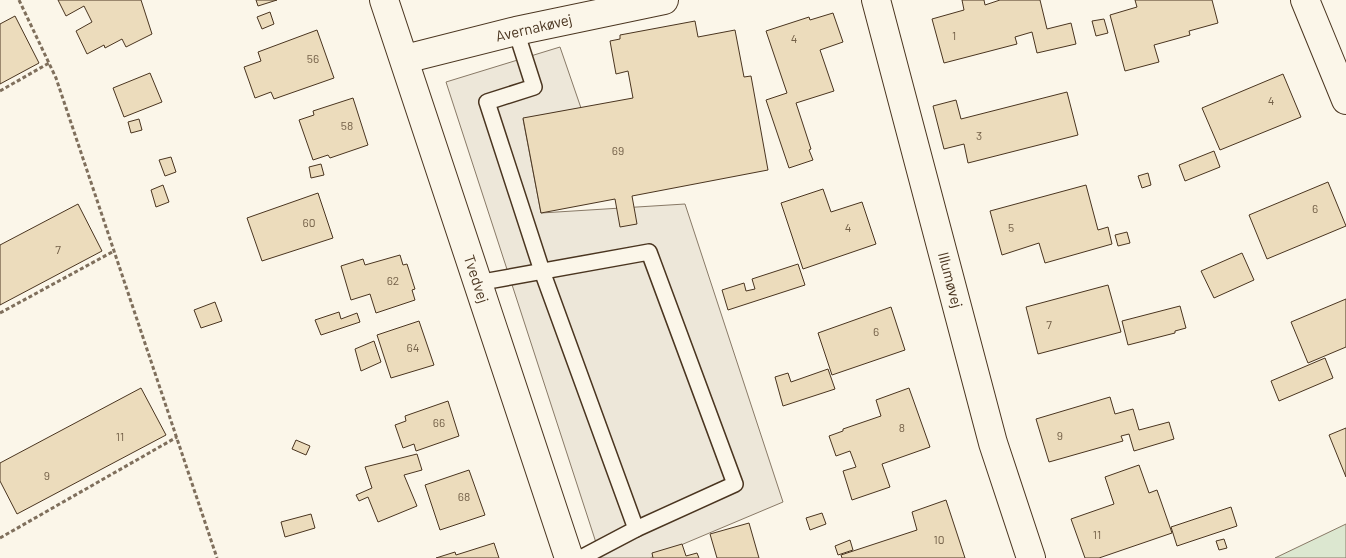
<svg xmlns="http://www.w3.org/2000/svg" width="1346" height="558" viewBox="0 0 1346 558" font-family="Barlow,sans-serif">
  <rect width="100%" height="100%" fill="#fbf6e9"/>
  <polygon fill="#dce7d0" stroke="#887966" points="1346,524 1346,558 1275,558"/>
  <polygon fill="#ede7d9" stroke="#887966" points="560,47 581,108 523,119 541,213 685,204 783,502 650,558 601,558 446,82"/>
  <g fill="#ecdcbc" stroke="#4a3520">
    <polygon points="58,0 141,0 152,34 126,47 122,39 105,48 104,45 87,54 76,31 92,22 84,6 66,16"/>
    <polygon points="256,0 277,0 258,6"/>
    <polygon points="962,0 984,0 985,5 1000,0 1040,0 1047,29 1071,23 1076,44 1037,53 1032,32 1015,37 1017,44 944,63 932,19 964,10"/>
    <polygon points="1135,0 1212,0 1218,23 1189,31 1190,35 1154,45 1159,62 1125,71 1110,15 1137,7"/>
    <polygon points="270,12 274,24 262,29 257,17"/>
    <polygon points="833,13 843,42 820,50 834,91 796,103 811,149 809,150 813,160 789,168 766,100 787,93 766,31 809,17 810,20"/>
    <polygon points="15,16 39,63 0,84 0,24"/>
    <polygon points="1104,19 1108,33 1096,36 1092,21"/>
    <polygon points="695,21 698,37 735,30 744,77 751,76 768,170 632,196 637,224 620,227 615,199 541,213 523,118 633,98 628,71 616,74 610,41 620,39 620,35"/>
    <polygon points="317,30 334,78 274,99 271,92 255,98 244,67 261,61 258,52"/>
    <polygon points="150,73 162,102 124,117 113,88"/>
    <polygon points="1283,74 1301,117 1220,150 1202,108"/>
    <polygon points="1067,92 1078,135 968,163 964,144 944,149 933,106 956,100 961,119"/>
    <polygon points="353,98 368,145 330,158 328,155 313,160 299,120 314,115 313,111"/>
    <polygon points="139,119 142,130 131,133 128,122"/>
    <polygon points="1214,151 1220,167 1185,181 1179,165"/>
    <polygon points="171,157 176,172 165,176 159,160"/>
    <polygon points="321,164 324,175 311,178 309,167"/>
    <polygon points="1148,173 1151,185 1142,188 1138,176"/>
    <polygon points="1328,182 1346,226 1267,259 1249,215"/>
    <polygon points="163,185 169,202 156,207 151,190"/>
    <polygon points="1086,185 1098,230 1108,227 1112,244 1045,263 1039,243 1002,255 990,211"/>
    <polygon points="823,189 831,212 862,202 876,244 803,269 781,203"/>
    <polygon points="318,193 333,238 262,261 247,218"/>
    <polygon points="78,204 102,251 0,305 0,245"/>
    <polygon points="1127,232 1130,243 1118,246 1115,235"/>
    <polygon points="1242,253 1254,280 1214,298 1201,271"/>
    <polygon points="400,255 403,265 407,264 415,289 412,290 415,300 376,313 370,294 351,300 341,266 363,259 365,265"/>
    <polygon points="798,264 805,285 728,310 722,290 744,283 746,291 755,289 752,279"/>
    <polygon points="1108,285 1121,332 1038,354 1026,307"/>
    <polygon points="1346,299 1346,347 1308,363 1291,322"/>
    <polygon points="215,302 222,321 201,328 194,310"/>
    <polygon points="1180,306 1186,328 1175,331 1175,333 1128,345 1122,321"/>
    <polygon points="891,307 905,350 832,375 818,333"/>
    <polygon points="339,312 341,319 357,313 360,322 321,335 315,320"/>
    <polygon points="419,321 434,365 391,378 377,335"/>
    <polygon points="374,341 381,362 361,371 355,349"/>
    <polygon points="1325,358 1333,378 1279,401 1271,381"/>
    <polygon points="828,369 835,389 783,406 775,377 788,373 791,382"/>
    <polygon points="141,388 166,435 17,514 0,481 0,463"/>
    <polygon points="909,388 930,447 882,464 890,487 852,500 843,471 856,467 850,451 836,456 829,436 843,431 843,429 881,416 876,400"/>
    <polygon points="1110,397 1115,414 1133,409 1139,430 1169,422 1174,439 1134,451 1129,434 1121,436 1123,441 1049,462 1036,419"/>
    <polygon points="448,401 459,436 416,451 414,444 403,448 395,425 406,421 405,416"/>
    <polygon points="1346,428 1346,477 1329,435"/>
    <polygon points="296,440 310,446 306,455 292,449"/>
    <polygon points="417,454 422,470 404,475 417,506 378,522 368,497 359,501 356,495 372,488 365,467"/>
    <polygon points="1139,465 1149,493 1157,490 1172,533 1099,558 1085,558 1071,519 1114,504 1105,477"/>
    <polygon points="469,470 485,515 440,530 425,485"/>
    <polygon points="946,500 965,558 842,558 841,555 917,530 912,512"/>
    <polygon points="1231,507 1237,526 1177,546 1171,527"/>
    <polygon points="822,513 826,524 810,530 806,518"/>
    <polygon points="311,514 315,528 285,537 281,522"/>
    <polygon points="749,523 759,558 717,558 710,534"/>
    <polygon points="1224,539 1227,548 1219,550 1216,541"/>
    <polygon points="850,540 853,550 838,555 835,546"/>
    <polygon points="494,543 499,558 436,558 455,552 456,555"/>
    <polygon points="682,544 686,556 697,553 699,558 653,558 652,553"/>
  </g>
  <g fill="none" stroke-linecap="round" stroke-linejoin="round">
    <g stroke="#4a3520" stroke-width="18">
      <g id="service">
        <polyline points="516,31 534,87 487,102 542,271 636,529"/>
        <polyline points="477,283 649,252 735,484 636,529 581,558"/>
      </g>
    </g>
    <g stroke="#4a3520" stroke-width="30">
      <g id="minor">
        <polyline points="876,0 993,443 1031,558"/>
        <polyline points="1305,0 1346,100"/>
        <polyline points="405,59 516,31 664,0"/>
      </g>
    </g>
    <g stroke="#4a3520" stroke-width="30">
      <polyline id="tertiary" points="384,0 569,558"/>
    </g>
    <g stroke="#7f6f5c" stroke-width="3" stroke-dasharray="4 2.5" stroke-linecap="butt">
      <polyline points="19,0 56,78 217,558"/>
      <polyline points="0,91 49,63"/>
      <polyline points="0,313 114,251"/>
      <polyline points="0,538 177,437"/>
    </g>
    <use href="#service" stroke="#fbf6e9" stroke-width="15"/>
    <use href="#minor" stroke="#fbf6e9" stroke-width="28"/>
    <use href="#tertiary" stroke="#fbf6e9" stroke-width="28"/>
  </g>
  <g text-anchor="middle" stroke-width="4" stroke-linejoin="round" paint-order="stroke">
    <g font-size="12" fill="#725f47">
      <text x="954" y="40">1</text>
      <text x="794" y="43">4</text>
      <text x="313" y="63">56</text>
      <text x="1271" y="105">4</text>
      <text x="347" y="130">58</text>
      <text x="979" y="140">3</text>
      <text x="618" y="155">69</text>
      <text x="1315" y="213">6</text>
      <text x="309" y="227">60</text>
      <text x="848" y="232">4</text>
      <text x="1011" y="232">5</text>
      <text x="58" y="254">7</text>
      <text x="393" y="285">62</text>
      <text x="1049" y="329">7</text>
      <text x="876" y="336">6</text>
      <text x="413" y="352">64</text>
      <text x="439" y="427">66</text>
      <text x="902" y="432">8</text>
      <text x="1060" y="440">9</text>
      <text x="120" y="441">11</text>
      <text x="47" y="480">9</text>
      <text x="464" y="501">68</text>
      <text x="1097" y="539">11</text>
      <text x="939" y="544">10</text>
    </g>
    <g font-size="15" fill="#4a3520" stroke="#fbf6e9">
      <text transform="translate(534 28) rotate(-13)" y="5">Avernakøvej</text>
      <text transform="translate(476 279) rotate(72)" y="5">Tvedvej</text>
      <text transform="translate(950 280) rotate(75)" y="5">Illumøvej</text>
    </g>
  </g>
</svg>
